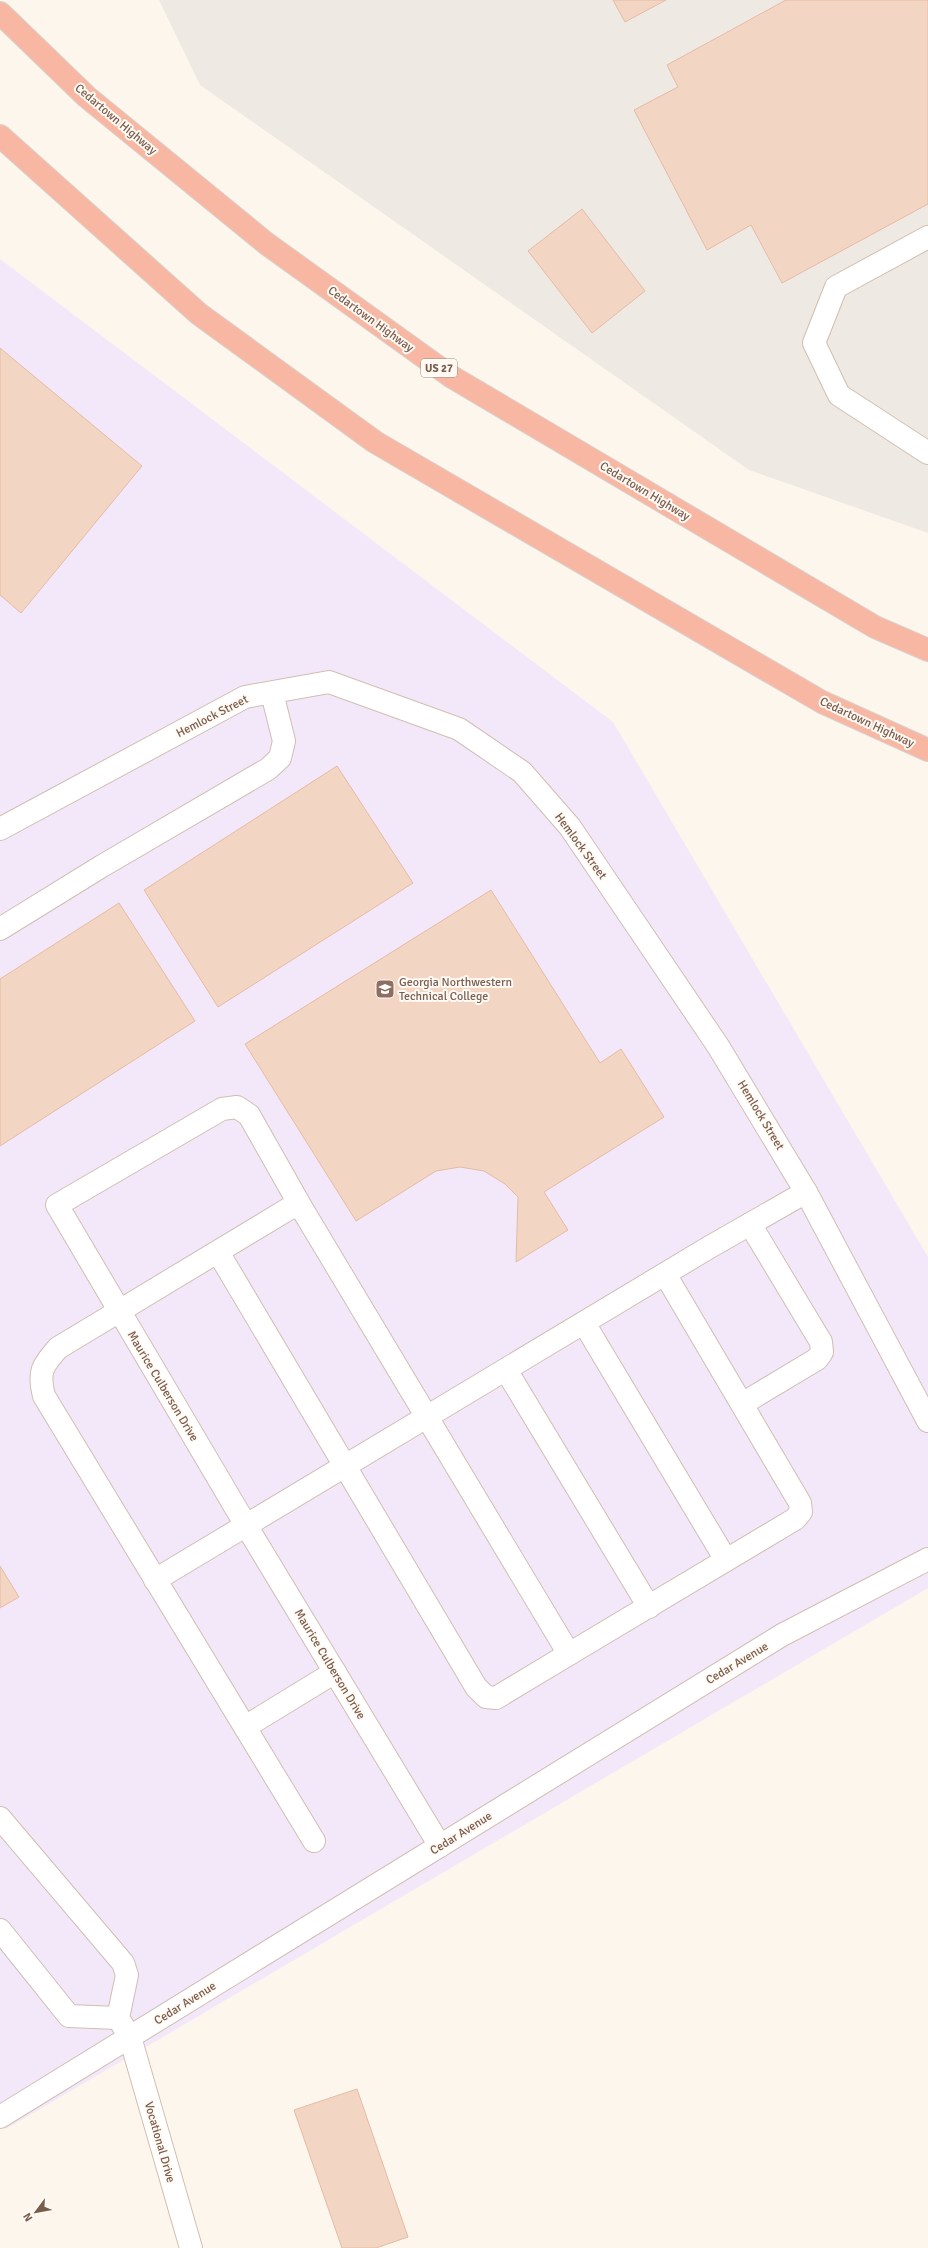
<svg xmlns="http://www.w3.org/2000/svg" width="928" height="2248" viewBox="0 0 928 2248" font-family="Signika,sans-serif">
  <rect width="100%" height="100%" fill="#fdf6ec"/>
  <polygon fill="#efe9e4" points="159,0 928,0 928,533 749,470 200,85"/>
  <polygon fill="#f3e8fa" points="0,259 613,722 928,1257 928,1588 6,2129 0,2119"/>
  <g fill="#f3d5c3" stroke="#e6bba3">
    <polygon points="613,0 666,0 625,22"/>
    <polygon points="786,0 928,0 928,204 782,283 751,225 707,250 634,110 678,87 667,65"/>
    <polygon points="582,209 645,291 592,333 528,251"/>
    <polygon points="0,348 142,466 21,613 0,595"/>
    <polygon points="337,766 413,883 218,1007 144,890"/>
    <polygon points="491,890 600,1063 621,1049 664,1117 544,1192 568,1230 516,1262 518,1197 505,1184 484,1171 460,1167 436,1171 356,1221 245,1044"/>
    <polygon points="119,903 195,1021 0,1146 0,979"/>
    <polygon points="0,1566 19,1597 0,1608"/>
    <polygon points="357,2089 408,2237 376,2248 342,2248 294,2110"/>
  </g>
  <g fill="none" stroke-linecap="round" stroke-linejoin="round">
    <g stroke="#d1beb0" stroke-width="24">
      <g id="minor">
        <polyline points="928,237 836,287 814,343 839,395 928,453"/>
        <polyline points="0,829 245,697 329,682 459,729 522,772 570,827 718,1046 806,1192 928,1421"/>
        <polyline points="0,929 102,866 268,769 280,758 284,741 272,693"/>
        <polyline points="301,1207 249,1115 237,1107 222,1109 57,1205 247,1527 440,1846"/>
        <path d="M218,1252L476,1687L486,1697L496,1698L569,1654L301,1207L290,1208L58,1348C42,1366 38,1372 44,1396L314,1841"/>
        <polyline points="584,1323 726,1560"/>
        <polyline points="506,1370 649,1607"/>
        <polyline points="742,1404 817,1359 822,1352 821,1342 750,1224"/>
        <polyline points="155,1580 708,1248 806,1192"/>
        <polyline points="569,1654 795,1519 801,1512 800,1503 665,1274"/>
        <polyline points="245,1727 335,1672"/>
        <polyline points="0,1818 123,1963 127,1975 118,2018 130,2037 191,2248"/>
        <polyline points="0,1930 69,2016 118,2018"/>
        <polyline points="0,2117 782,1635 928,1559"/>
      </g>
    </g>
    <g stroke="#dad1cd" stroke-width="24">
      <g id="highway">
        <polyline points="0,13 87,97 267,244 452,377 875,627 928,650"/>
        <polyline points="0,136 199,314 375,442 822,702 928,750"/>
      </g>
    </g>
    <use href="#minor" stroke="#fff" stroke-width="22"/>
    <use href="#highway" stroke="#f7b7a3" stroke-width="22"/>
  </g>
  <defs>
    <g id="university-square" transform="scale(1)"><rect x="-9" y="-9" width="18" height="18" rx="4" fill="#8d6e63" stroke="#fffaf3"/><path d="M0-5L7-2L0 1L-7-2ZM-4 1L0 2.5L4 1V4Q0 6-4 4Z" fill="#fff"/></g>
  </defs>
  <g fill-rule="evenodd">
    <use href="#university-square" x="385" y="989"/>
  </g>
  <g text-anchor="middle" stroke-width="4" stroke-linejoin="round" paint-order="stroke">
    <rect fill="#fffaf3" stroke="#a28b7f" stroke-width="1" x="421" y="359" width="36" height="18" rx="3"/>
    <g font-size="11" font-weight="bold" fill="#7a5c4d">
      <text x="439" y="372">US 27</text>
    </g>
    <g font-size="12" fill="#7a5c4d" stroke="#fffaf3">
      <text transform="translate(116 119) rotate(40)" y="4">Cedartown Highway</text>
      <text transform="translate(371 319) rotate(36)" y="4">Cedartown Highway</text>
      <text transform="translate(645 491) rotate(31)" y="4">Cedartown Highway</text>
      <text transform="translate(212 716) rotate(-27)" y="4">Hemlock Street</text>
      <text transform="translate(867 722) rotate(25)" y="4">Cedartown Highway</text>
      <text transform="translate(581 846) rotate(54)" y="4">Hemlock Street</text>
      <text transform="translate(761 1115) rotate(59)" y="4">Hemlock Street</text>
      <text transform="translate(163 1386) rotate(59)" y="4">Maurice Culberson Drive</text>
      <text transform="translate(737 1663) rotate(-31)" y="4">Cedar Avenue</text>
      <text transform="translate(330 1664) rotate(59)" y="4">Maurice Culberson Drive</text>
      <text transform="translate(461 1833) rotate(-32)" y="4">Cedar Avenue</text>
      <text transform="translate(185 2003) rotate(-32)" y="4">Cedar Avenue</text>
      <text transform="translate(160 2142) rotate(74)" y="4">Vocational Drive</text>
    </g>
    <g font-size="12" fill="#785e54" stroke="#fffaf3" text-anchor="start">
      <text x="399" y="986">Georgia Northwestern<tspan x="399" dy="14">Technical College</tspan></text>
    </g>
  </g>
  <g transform="translate(36 2212) rotate(238)" stroke="#fffaf3" stroke-width="3" paint-order="stroke">
  <path d="M0-3L7 15L0 10L-7 15Z" fill="#7a5c4d"/>
  <text y="-6" font-size="11" font-weight="bold" text-anchor="middle" fill="#7a5c4d">N</text>
  </g>
</svg>
